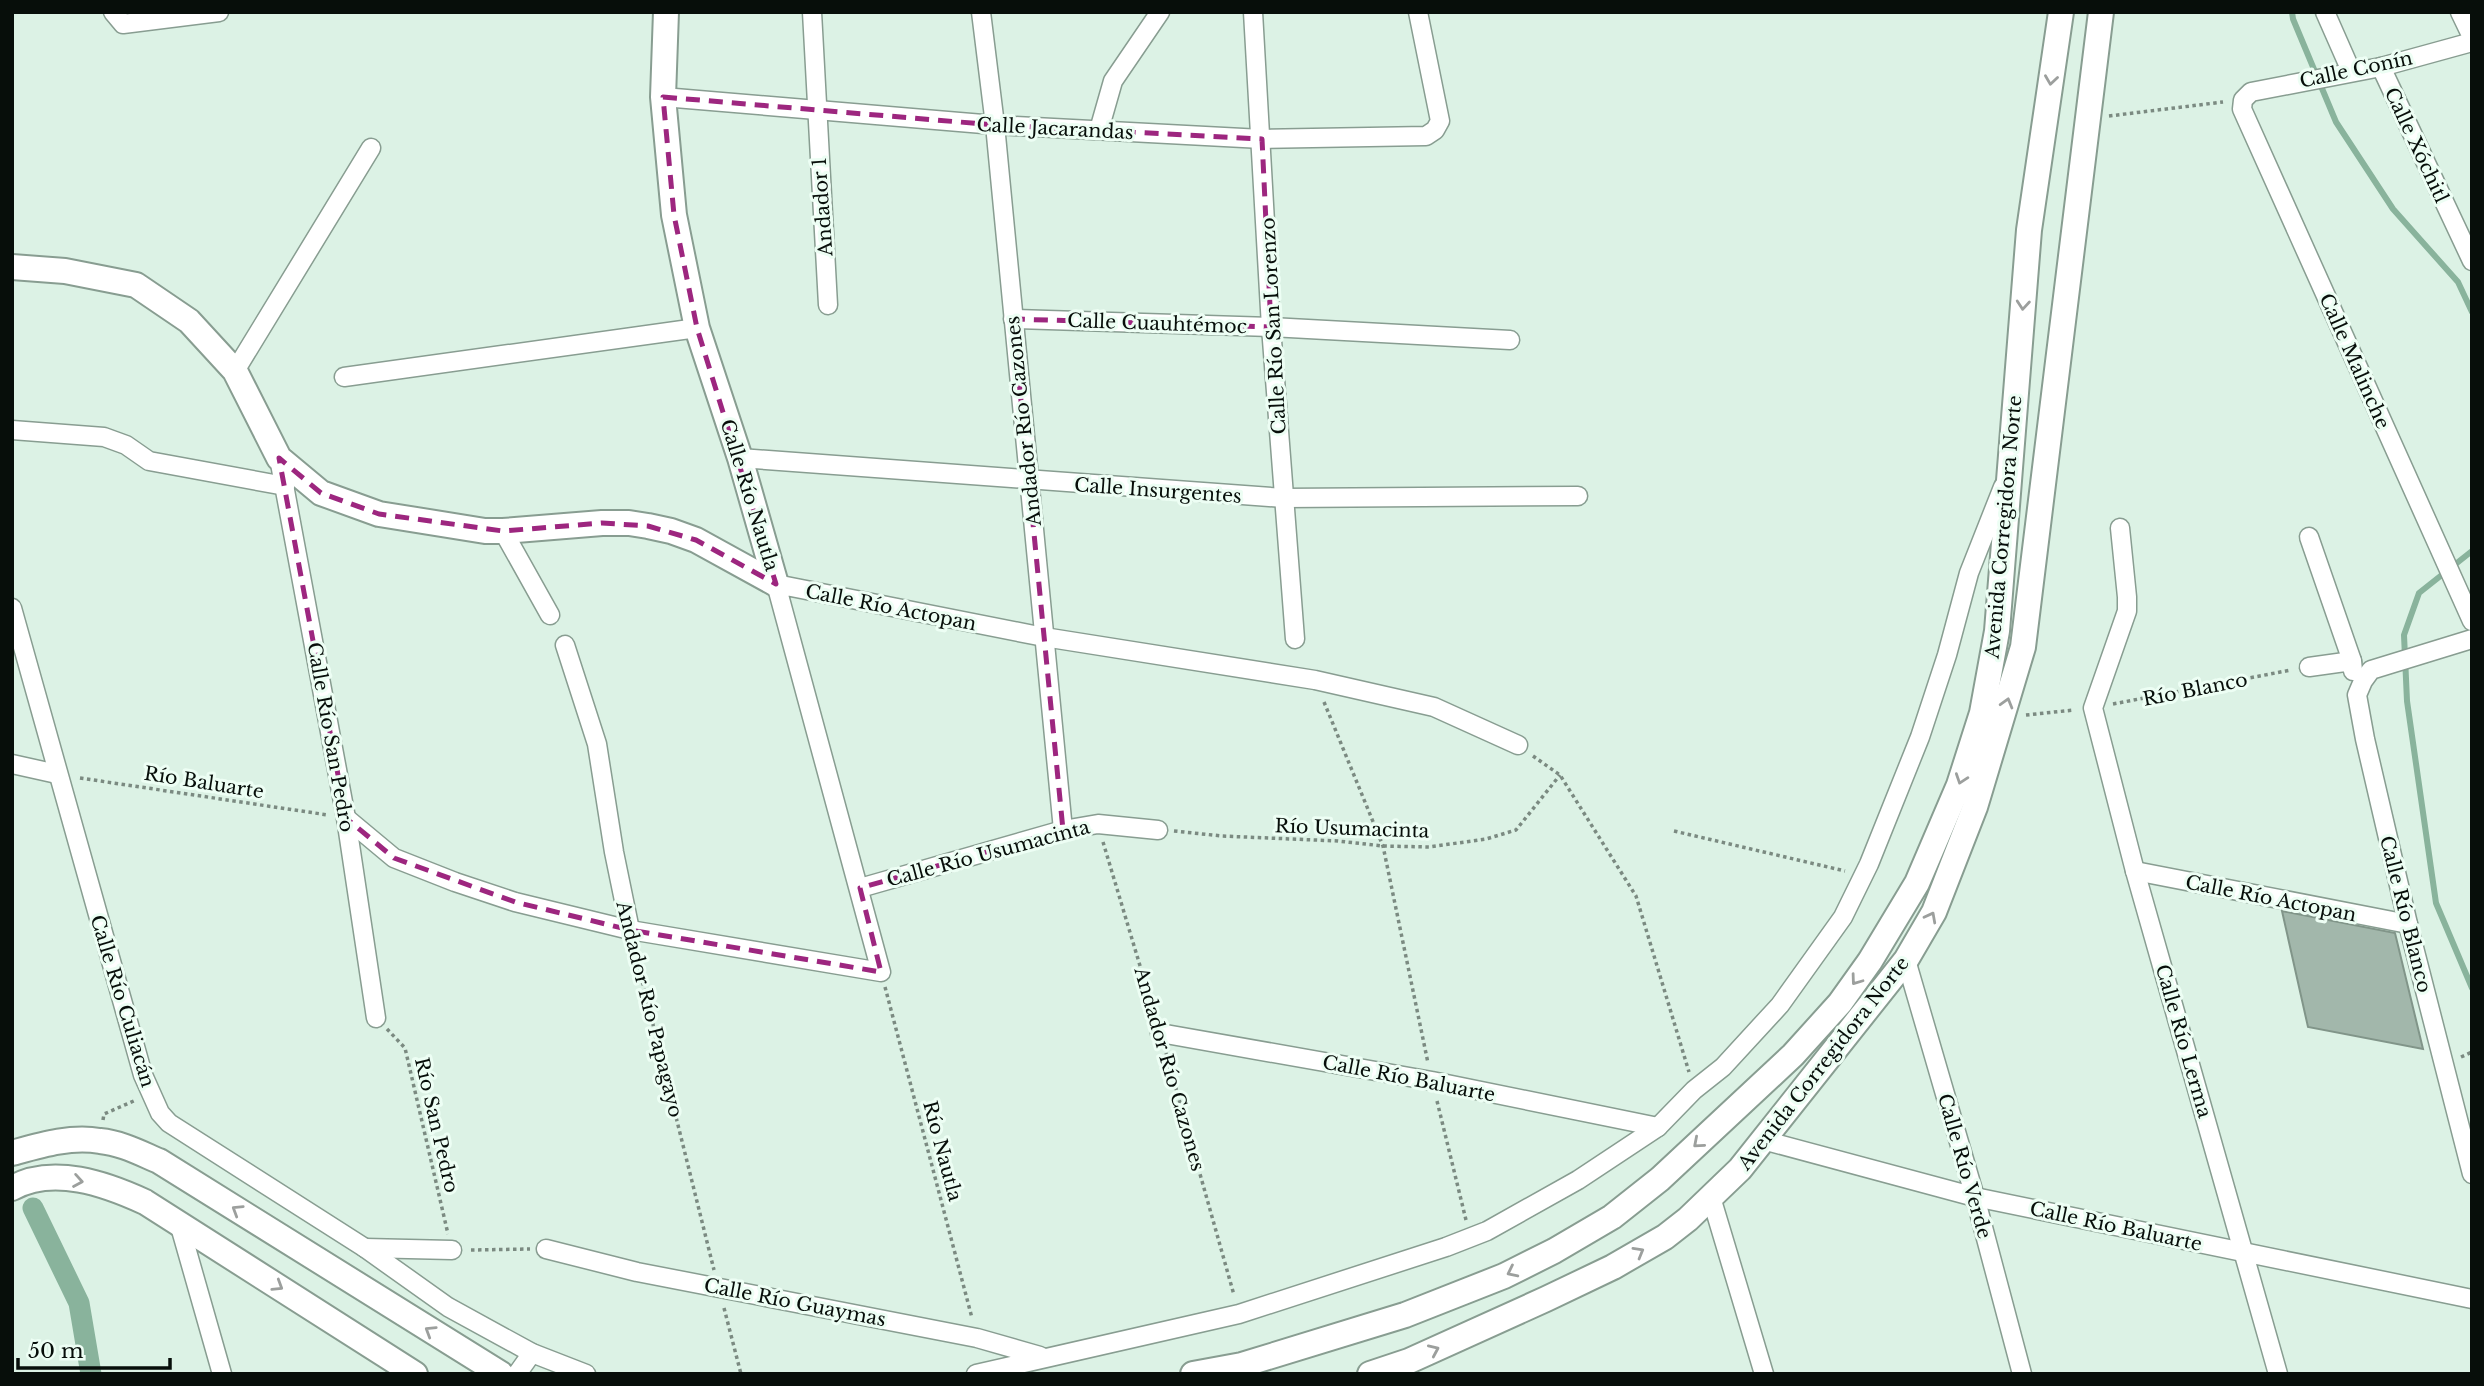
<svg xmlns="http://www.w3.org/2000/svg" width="2484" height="1386" viewBox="0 0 2484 1386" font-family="'Libre Baskerville',serif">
  <rect width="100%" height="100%" fill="#dcf2e5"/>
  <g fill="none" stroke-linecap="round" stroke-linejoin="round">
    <g stroke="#89b39c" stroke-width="6">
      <polyline points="2292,12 2293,19 2336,122 2393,209 2458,282 2472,312"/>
      <polyline points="2472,551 2419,593 2404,635 2407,701 2436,903 2472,988"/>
    </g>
    <polyline stroke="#89b39c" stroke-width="21" points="33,1208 79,1303 91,1374"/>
  </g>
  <polygon fill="#a2b7ab" stroke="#819589" stroke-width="2" points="2282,911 2395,933 2423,1049 2308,1027"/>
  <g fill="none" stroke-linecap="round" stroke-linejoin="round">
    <g stroke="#889d91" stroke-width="21">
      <g id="street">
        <polyline points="113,12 123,24 219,12"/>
        <polyline points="812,12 828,305"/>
        <polyline points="981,12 995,125 1063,830"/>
        <polyline points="1253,12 1271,327 1295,639"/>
        <polyline points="2325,12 2351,71"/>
        <polyline points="2460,12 2472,37"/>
        <polyline points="2472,42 2381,67 2251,92 2243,100 2242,109 2472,621"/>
        <polyline points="2381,67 2472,261"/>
        <polyline points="663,97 995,125 1262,139 1426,136 1435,130 1440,121 1418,12"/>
        <polyline points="1099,130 1113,81 1160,12"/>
        <polyline points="1013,319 1271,327 1510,340"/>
        <polyline points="235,371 371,148"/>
        <polyline points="344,377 697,328"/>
        <polyline points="12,430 104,437 126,445 149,461 285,486"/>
        <polyline points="279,458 346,818 376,1018"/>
        <polyline points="740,458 1284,498 1578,496"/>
        <polyline points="2120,528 2127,597 2127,611 2093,708 2135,871 2278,1374"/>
        <polyline points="503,531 550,615"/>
        <polyline points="2309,537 2352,661"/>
        <polyline points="12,608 143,1075 160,1113 169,1123 365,1248 448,1307 532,1353 586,1374"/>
        <polyline points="2472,639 2371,670 2363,681 2357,695 2365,739 2408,924 2472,1174"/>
        <polyline points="565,645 597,744 614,852 630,930"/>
        <polyline points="2309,667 2352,661 2353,671"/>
        <polyline points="12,764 57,774"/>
        <polyline points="346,818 394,858 455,882 515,902 630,930 881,972 776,584 1044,637 1315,680 1434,707 1518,745"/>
        <polyline points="2135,871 2408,924"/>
        <polyline points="860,888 1063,830 1098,824 1158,830"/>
        <polyline points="1906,960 1975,1197 2022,1374"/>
        <polyline points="1160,1033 1432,1081 1658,1127"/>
        <polyline points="1763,1140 1975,1197 2472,1299"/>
        <polyline points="1711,1197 1764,1374"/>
        <polyline points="179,1223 222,1374"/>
        <polyline points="365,1248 452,1250"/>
        <polyline points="546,1249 637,1272 977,1338 1040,1356"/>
        <polyline points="517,1374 532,1353"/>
        <polyline points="976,1374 1239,1314 1446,1247 1487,1231 1578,1180 1658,1127 1694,1090 1723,1067 1780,1005 1843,917 1869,864 1920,737 1947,655 1969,573 2003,487"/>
      </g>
    </g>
    <g stroke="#889d91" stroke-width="28">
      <g id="secondary">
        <polyline points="666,12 663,97 674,215 697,328 740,458 776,584"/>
        <polyline points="12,267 65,271 136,285 189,321 235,371 279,458 321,493 379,514 485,531 503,531 602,523 629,523 648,526 671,531 696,540 776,584"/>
        <path d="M12,1153C41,1145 70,1136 100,1141C121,1143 140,1153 159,1161L501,1374"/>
        <path d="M12,1188C53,1165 106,1184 145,1202L415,1374"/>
        <polyline points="1193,1374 1242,1365 1405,1315 1504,1276 1554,1251 1612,1217 1660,1179 1793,1055 1840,1003 1870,961 1917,883 1959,785 1982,713 1997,631 2029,230 2061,12"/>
        <polyline points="1370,1374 1409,1361 1546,1299 1613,1267 1665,1237 1688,1219 1740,1169 1906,960 1934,912 1975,807 2023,647 2101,12"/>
      </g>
    </g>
    <g stroke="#7b8a81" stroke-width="3.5" stroke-dasharray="3.5 3.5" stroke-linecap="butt">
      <polyline points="2109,116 2223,102"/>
      <polyline points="1324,702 1383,846 1428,1063"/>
      <polyline points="2113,704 2291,670"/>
      <polyline points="2026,715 2074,710"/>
      <polyline points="1533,756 1560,775 1636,896 1689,1072"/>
      <polyline points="80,778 328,815"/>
      <polyline points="1174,831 1222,836 1338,841 1383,846 1429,847 1486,839 1516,830 1560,775"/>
      <polyline points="1674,831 1845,871"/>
      <polyline points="1103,842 1155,1016"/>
      <polyline points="634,948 714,1270"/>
      <polyline points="885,987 972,1318"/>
      <polyline points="387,1029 405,1048 448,1234"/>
      <polyline points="1166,1053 1234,1295"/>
      <polyline points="2461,1057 2472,1052"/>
      <polyline points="1437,1101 1466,1220"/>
      <polyline points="103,1120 104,1114 136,1100"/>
      <polyline points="471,1250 530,1249"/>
      <polyline points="724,1308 741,1374"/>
    </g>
    <use href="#street" stroke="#fff" stroke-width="18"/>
    <use href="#secondary" stroke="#fff" stroke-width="24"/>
  </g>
  <defs><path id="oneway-chevron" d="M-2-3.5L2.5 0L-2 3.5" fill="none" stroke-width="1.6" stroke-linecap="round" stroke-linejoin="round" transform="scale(1.75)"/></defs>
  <g stroke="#9c9f9d">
    <use href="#oneway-chevron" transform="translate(2051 80) rotate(98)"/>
    <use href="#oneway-chevron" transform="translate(2023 305) rotate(95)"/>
    <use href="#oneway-chevron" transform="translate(2007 703) rotate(-74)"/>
    <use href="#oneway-chevron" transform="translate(1961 779) rotate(109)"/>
    <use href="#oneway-chevron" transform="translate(1931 917) rotate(-62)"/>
    <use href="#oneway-chevron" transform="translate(1856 980) rotate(126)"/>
    <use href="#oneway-chevron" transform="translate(1698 1143) rotate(139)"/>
    <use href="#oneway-chevron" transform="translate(78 1181) rotate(10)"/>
    <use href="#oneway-chevron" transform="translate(237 1210) rotate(-148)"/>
    <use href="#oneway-chevron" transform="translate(1639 1252) rotate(-30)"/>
    <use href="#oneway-chevron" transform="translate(1512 1272) rotate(154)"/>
    <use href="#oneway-chevron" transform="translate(278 1286) rotate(32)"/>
    <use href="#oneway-chevron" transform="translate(430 1331) rotate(-148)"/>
    <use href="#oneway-chevron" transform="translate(1434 1350) rotate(-24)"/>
  </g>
  <path fill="none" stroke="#9d267f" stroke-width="5" stroke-dasharray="14 9" stroke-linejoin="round" d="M663,97L995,125L1262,139L1271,327L1013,319L1063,830L860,888L881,972L630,930L515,902L394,858L346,818L279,458L321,493L379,514L503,531L602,523L648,526L696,540L776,584L697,328L674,215Z"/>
  <g text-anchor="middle" stroke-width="6" stroke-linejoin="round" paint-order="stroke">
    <g font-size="19" fill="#070e0a" stroke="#edfef4">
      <text transform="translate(2356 69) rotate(-12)" y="7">Calle Conín</text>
      <text transform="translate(1055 128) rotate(3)" y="7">Calle Jacarandas</text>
      <text transform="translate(2417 145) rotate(65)" y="7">Calle Xóchitl</text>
      <text transform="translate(822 207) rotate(-94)" y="7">Andador 1</text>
      <text transform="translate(1157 323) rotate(2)" y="7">Calle Cuauhtémoc</text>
      <text transform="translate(1273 326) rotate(-93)" y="7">Calle Río San Lorenzo</text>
      <text transform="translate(2355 361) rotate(66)" y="7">Calle Malinche</text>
      <text transform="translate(1023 421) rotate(-96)" y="7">Andador Río Cazones</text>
      <text transform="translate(1158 490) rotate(4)" y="7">Calle Insurgentes</text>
      <text transform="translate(750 495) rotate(73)" y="7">Calle Río Nautla</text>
      <text transform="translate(2003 527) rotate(-85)" y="7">Avenida Corregidora Norte</text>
      <text transform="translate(891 607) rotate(11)" y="7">Calle Río Actopan</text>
      <text transform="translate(2195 689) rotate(-11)" y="7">Río Blanco</text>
      <text transform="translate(331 737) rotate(80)" y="7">Calle Río San Pedro</text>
      <text transform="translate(204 782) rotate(9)" y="7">Río Baluarte</text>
      <text transform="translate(1352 828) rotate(2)" y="7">Río Usumacinta</text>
      <text transform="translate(988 853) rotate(-15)" y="7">Calle Río Usumacinta</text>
      <text transform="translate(2271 898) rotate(11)" y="7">Calle Río Actopan</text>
      <text transform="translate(2406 914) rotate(76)" y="7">Calle Río Blanco</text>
      <text transform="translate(123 1001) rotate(73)" y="7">Calle Río Culiacán</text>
      <text transform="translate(650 1009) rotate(76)" y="7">Andador Río Papagayo</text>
      <text transform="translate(2184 1041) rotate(74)" y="7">Calle Río Lerma</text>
      <text transform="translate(1823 1063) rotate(-52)" y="7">Avenida Corregidora Norte</text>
      <text transform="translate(1170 1069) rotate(74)" y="7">Andador Río Cazones</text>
      <text transform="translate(1409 1078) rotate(11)" y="7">Calle Río Baluarte</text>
      <text transform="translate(437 1125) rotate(77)" y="7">Río San Pedro</text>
      <text transform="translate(943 1151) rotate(75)" y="7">Río Nautla</text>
      <text transform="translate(1965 1166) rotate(74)" y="7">Calle Río Verde</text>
      <text transform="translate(2116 1226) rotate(12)" y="7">Calle Río Baluarte</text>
      <text transform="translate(795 1302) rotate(11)" y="7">Calle Río Guaymas</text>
    </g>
  </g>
  <rect width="2484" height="1386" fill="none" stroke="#070e0a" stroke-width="28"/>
  <path d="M18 1358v10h152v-10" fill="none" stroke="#070e0a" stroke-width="3.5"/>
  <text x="28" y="1358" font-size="21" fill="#070e0a" stroke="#edfef4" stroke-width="5" paint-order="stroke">50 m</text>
</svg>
